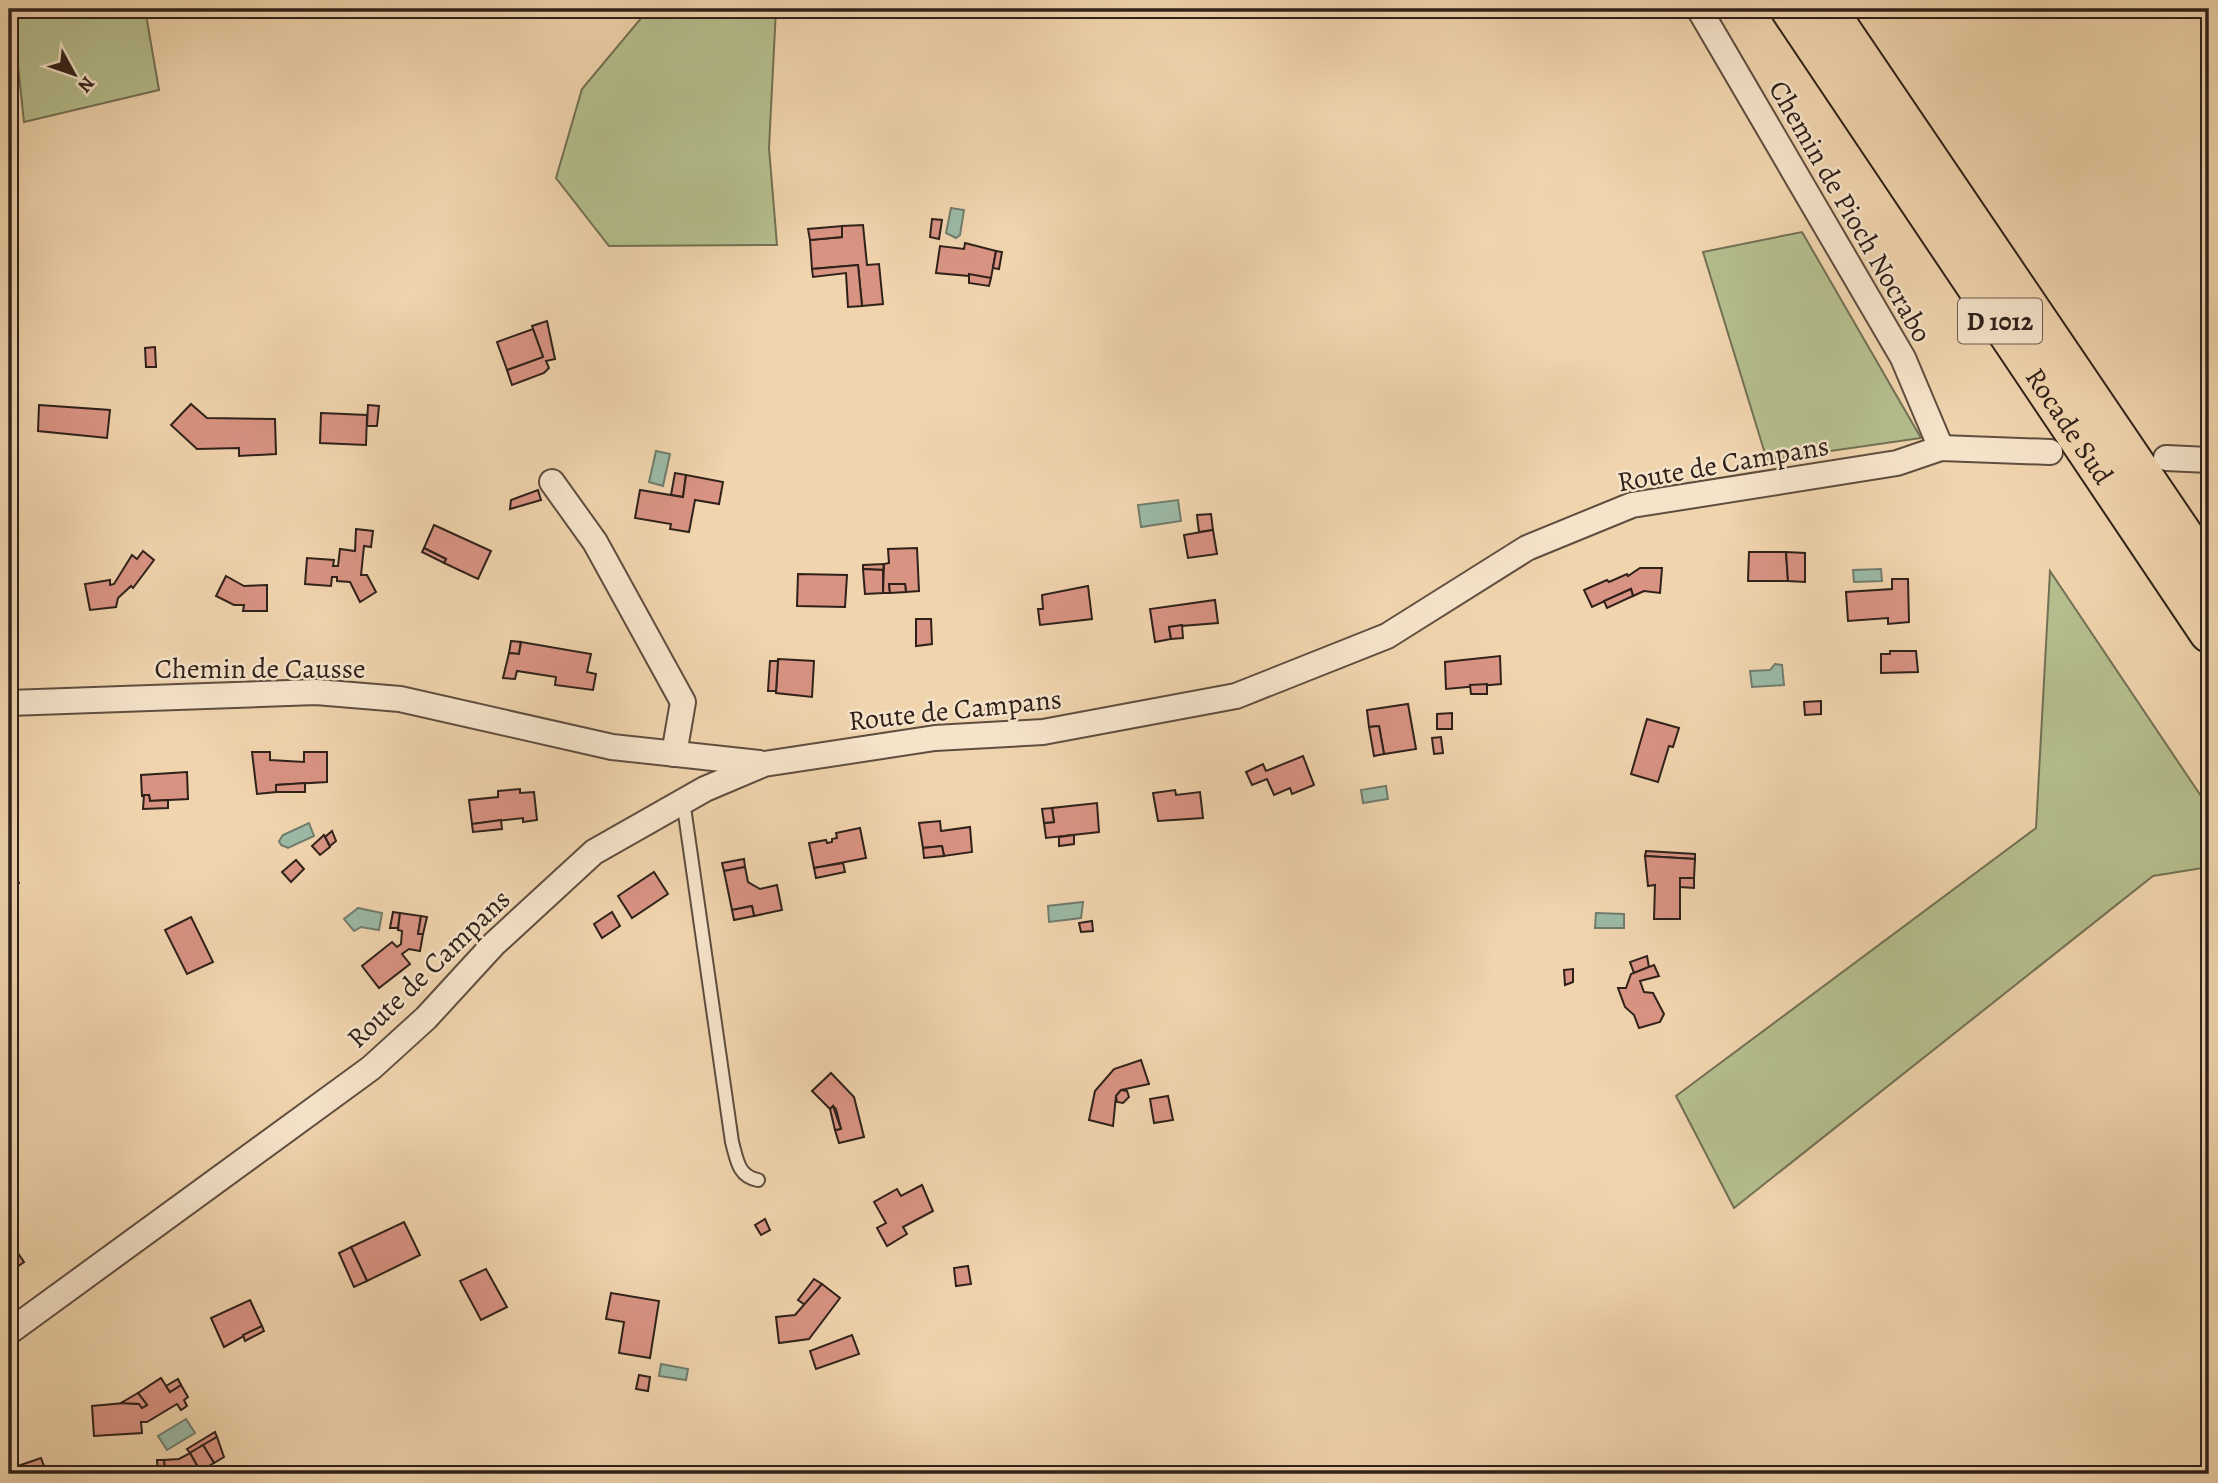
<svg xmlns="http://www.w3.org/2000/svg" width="2218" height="1483" viewBox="0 0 2218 1483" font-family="Alegreya,serif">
  <rect width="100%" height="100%" fill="#f0d4ad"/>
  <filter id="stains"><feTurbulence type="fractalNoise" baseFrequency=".00286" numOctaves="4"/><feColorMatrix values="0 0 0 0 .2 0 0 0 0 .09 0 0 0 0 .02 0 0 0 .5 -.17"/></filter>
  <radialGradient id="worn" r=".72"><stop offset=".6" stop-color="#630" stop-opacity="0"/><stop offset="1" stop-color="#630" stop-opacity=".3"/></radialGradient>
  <g fill="#b5be8d" stroke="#727054" stroke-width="2">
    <polygon points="12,9 145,9 159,90 24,122"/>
    <polygon points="643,9 776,9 769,148 777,245 609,246 556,178 582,89 643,16"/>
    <polygon points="1802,232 1921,438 1767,460 1703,252"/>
    <polygon points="2050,571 2209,808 2209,867 2153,876 1734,1208 1676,1096 2036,828"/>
  </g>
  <g fill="#9bb9a5" stroke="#707c6d" stroke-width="2">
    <polygon points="951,208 964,210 960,235 956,238 946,233"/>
    <polygon points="656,451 670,454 663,486 649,482"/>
    <polygon points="1178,500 1181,521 1141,527 1138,505"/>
    <polygon points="1881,569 1882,581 1854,582 1853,570"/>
    <polygon points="1775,664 1782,665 1784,685 1752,687 1750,671 1770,670"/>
    <polygon points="1386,786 1388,799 1363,803 1361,790"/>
    <polygon points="309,823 314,836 288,848 281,845 279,841 283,835"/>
    <polygon points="1083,902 1081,918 1049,922 1048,906"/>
    <polygon points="358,908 382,913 379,930 361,927 354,931 344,919"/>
    <polygon points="1596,913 1624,914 1624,928 1595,928"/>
    <polygon points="661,1364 688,1369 686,1380 659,1376"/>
    <polygon points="186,1419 195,1433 167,1450 158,1436"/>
  </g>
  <g fill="#d99383" stroke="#2f211a" stroke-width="2">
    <polygon points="932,219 942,220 939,239 930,237"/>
    <polygon points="863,225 867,265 879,264 883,304 862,306 858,265 812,269 810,240 842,237 842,226"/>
    <polygon points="842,226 842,237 810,240 808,229"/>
    <polygon points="965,243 996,251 991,278 936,273 940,246 964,249"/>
    <polygon points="996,251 1002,252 999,269 993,268"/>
    <polygon points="858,265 862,306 848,307 846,273 813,277 812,269"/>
    <polygon points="969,274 991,278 989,286 969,283"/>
    <polygon points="547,321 555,359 546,361 549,368 544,373 512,385 507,370 543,357 532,326"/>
    <polygon points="533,329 543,357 507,370 497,342"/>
    <polygon points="155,347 156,367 146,367 145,348"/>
    <polygon points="191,404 207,418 275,419 276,454 239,456 239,448 197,449 171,425"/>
    <polygon points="39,405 110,410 107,438 38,431"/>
    <polygon points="368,405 379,406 377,426 367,426"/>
    <polygon points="321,413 367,415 366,445 320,443"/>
    <polygon points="675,473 686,475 683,497 671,495"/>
    <polygon points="686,475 723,482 719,504 695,500 689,532 670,529 671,524 635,518 640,490 683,497"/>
    <polygon points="538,490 541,500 510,509 511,500"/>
    <polygon points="1211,514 1213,530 1199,532 1197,515"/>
    <polygon points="434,525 491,551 478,579 444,563 446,559 424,548"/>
    <polygon points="356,529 373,531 371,547 364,546 361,575 367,575 376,592 360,602 350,582 337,581 337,577 332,577 331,586 305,584 307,558 334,560 333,566 338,566 340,549 355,551"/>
    <polygon points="1213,530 1217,554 1188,558 1184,535"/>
    <polygon points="424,548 446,559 444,563 422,552"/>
    <polygon points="917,548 919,591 906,592 905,584 889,584 890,593 883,593 884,564 889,563 888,549"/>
    <polygon points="143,551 154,560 133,588 131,586 118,598 116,607 90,610 85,584 110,580 110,585 114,584 132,555 137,559"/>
    <polygon points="1749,552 1786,552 1788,581 1748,581"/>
    <polygon points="1786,552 1805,553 1805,582 1788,581"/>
    <polygon points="884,564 883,570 863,569 863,565"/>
    <polygon points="1640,568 1662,568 1660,593 1644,591 1633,596 1631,589 1592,607 1584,590 1607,580 1609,582 1627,574 1628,576"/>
    <polygon points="863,569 883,570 883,593 865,594"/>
    <polygon points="798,574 847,575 845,607 797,606"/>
    <polygon points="226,576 244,586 267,585 267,611 243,611 244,605 234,605 216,596"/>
    <polygon points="1892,579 1908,579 1909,622 1888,624 1888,618 1848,621 1846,592 1892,589"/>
    <polygon points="889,584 905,584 906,592 890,593"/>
    <polygon points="1088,586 1092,619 1040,625 1038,609 1043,609 1042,595"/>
    <polygon points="1631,589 1633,596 1607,608 1604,601"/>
    <polygon points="1215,600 1218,623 1169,627 1171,639 1155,642 1150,609"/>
    <polygon points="916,619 931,619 932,644 916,646"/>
    <polygon points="1182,625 1183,638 1171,639 1169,627"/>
    <polygon points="511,641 521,642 519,654 509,653"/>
    <polygon points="521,642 591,654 587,672 596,674 593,690 555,685 556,677 517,671 515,679 503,678 509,653 519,654"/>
    <polygon points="1890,651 1916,651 1918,672 1881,673 1881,654 1890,654"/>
    <polygon points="1500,656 1501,684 1446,689 1445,662"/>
    <polygon points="778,659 814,661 812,697 776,693"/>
    <polygon points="770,661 778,661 776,691 768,691"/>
    <polygon points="1487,684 1487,694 1471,694 1470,685"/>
    <polygon points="1821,701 1821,714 1805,715 1804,702"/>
    <polygon points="992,704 993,716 981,717 980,705"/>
    <polygon points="1408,704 1416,749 1384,754 1379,726 1369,727 1367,710"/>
    <polygon points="1452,713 1452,729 1437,729 1437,714"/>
    <polygon points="1647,719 1679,728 1673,747 1669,746 1658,782 1631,774"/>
    <polygon points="1379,726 1384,754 1374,756 1369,727"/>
    <polygon points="1441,737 1443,753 1434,754 1432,738"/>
    <polygon points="252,752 270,752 270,760 304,762 304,752 327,752 327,782 276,785 276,792 257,794"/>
    <polygon points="1303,756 1314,785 1292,794 1290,788 1274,795 1267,779 1252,785 1246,772 1263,764 1266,771"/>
    <polygon points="187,772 188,799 150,801 149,795 142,796 141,775"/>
    <polygon points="305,783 305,792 276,792 276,785"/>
    <polygon points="520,789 520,793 534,792 537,820 523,822 523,818 472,824 469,800 498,797 498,791"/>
    <polygon points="1175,790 1176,795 1200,792 1203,818 1158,821 1153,793"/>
    <polygon points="144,795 149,795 150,801 168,800 168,808 143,809"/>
    <polygon points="1097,803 1099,832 1046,838 1044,823 1054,822 1052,808"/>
    <polygon points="1052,808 1054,822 1044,823 1042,809"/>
    <polygon points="501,820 502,829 473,832 472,824"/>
    <polygon points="940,821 941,831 970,827 972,852 944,856 942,846 923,848 919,823"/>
    <polygon points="860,828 866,858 814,868 809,843 826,840 827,843 832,842 832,839 837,838 836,833"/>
    <polygon points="332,831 336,841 330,846 325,837"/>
    <polygon points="324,835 330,847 320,855 312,846"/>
    <polygon points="1074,835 1074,844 1059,846 1059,837"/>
    <polygon points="942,846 944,856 924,858 923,848"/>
    <polygon points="1646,851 1695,854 1695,859 1645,856"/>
    <polygon points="1645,856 1695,859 1694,878 1680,878 1680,919 1654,919 1655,885 1648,886"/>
    <polygon points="744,859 745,867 724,871 722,863"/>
    <polygon points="296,860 304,869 291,882 282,872"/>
    <polygon points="9,862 19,883 9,888"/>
    <polygon points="843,863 845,872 816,878 814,868"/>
    <polygon points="745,867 748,882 760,889 777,885 782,910 754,916 752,906 732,910 724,871"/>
    <polygon points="654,872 668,894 632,918 618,896"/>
    <polygon points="1680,878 1694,878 1694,888 1680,887"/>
    <polygon points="752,906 754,916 734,920 732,910"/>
    <polygon points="393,912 400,913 398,928 390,928"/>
    <polygon points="612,912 620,926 602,938 594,924"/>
    <polygon points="400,913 421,916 418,934 423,934 420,951 409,949 402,954 410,964 379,988 362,966 392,942 397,947 401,944 402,931 398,930"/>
    <polygon points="421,916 427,917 423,934 418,934"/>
    <polygon points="191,917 213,962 187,974 165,930"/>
    <polygon points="1092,921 1093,931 1081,932 1079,923"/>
    <polygon points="1647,956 1649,967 1634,973 1630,962"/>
    <polygon points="1654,965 1659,976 1640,981 1644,992 1653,993 1664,1014 1660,1022 1639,1028 1634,1015 1625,1007 1618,988 1626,988 1631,974"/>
    <polygon points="1573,969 1573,982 1565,985 1564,970"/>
    <polygon points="1141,1060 1149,1084 1121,1090 1116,1096 1113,1126 1089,1120 1095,1091 1114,1069"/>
    <polygon points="831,1073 854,1097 864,1137 839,1143 835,1130 841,1129 836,1109 833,1106 830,1109 812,1091"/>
    <polygon points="1121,1090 1127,1091 1129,1097 1123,1103 1117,1102 1116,1096"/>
    <polygon points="1168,1096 1173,1120 1154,1123 1150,1099"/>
    <polygon points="833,1106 841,1129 835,1130 830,1109"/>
    <polygon points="922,1185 933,1211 903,1227 907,1234 887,1246 877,1228 886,1223 874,1202 897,1189 901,1196"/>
    <polygon points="765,1219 770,1230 761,1235 755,1225"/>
    <polygon points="404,1222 420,1255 367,1281 351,1247"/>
    <polygon points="9,1240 24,1262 9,1273"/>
    <polygon points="351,1247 367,1281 354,1287 339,1253"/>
    <polygon points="968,1266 971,1284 956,1286 954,1268"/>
    <polygon points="486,1269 507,1307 481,1320 460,1281"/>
    <polygon points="814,1279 822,1284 805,1305 798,1300"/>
    <polygon points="822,1284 840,1298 809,1339 779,1343 776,1317 795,1315"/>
    <polygon points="611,1293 659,1301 650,1358 619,1353 624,1322 606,1319"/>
    <polygon points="250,1300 262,1326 224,1347 211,1318"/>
    <polygon points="262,1326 264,1331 245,1341 243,1335"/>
    <polygon points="852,1335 859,1354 816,1369 810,1351"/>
    <polygon points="639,1375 650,1377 648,1391 636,1389"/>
    <polygon points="161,1378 170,1392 181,1385 188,1397 184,1400 187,1406 181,1410 177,1404 147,1422 141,1422 142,1433 94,1436 92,1406 125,1403 139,1404 142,1408 147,1405 138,1393"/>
    <polygon points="178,1379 181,1385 170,1392 166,1386"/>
    <polygon points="138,1393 147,1405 142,1408 139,1404 121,1403"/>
    <polygon points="215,1432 217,1437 190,1453 187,1449"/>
    <polygon points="217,1437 224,1457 214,1463 203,1445"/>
    <polygon points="203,1445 214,1463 200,1471 190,1453"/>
    <polygon points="190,1453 200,1471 194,1474 165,1474 164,1460 179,1459"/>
    <polygon points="41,1458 47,1474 9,1474 9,1469"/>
    <polygon points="157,1460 164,1460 165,1474 158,1474"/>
  </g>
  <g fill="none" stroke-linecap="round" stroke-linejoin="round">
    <g stroke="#5f4e3f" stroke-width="16">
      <path id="service" d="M681,802L685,814L732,1142C737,1160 738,1176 758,1180"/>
    </g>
    <g stroke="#5f4e3f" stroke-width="28">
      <g id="minor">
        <polyline points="1699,9 1903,358 1941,448"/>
        <polyline points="2166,458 2209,460"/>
        <polyline points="552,482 595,542 683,702 674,754"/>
        <polyline points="9,703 316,692 400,699 612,747 759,763"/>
        <polyline points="9,1332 371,1068 426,1018 494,944 594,852 705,789 764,764 935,738 1043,732 1236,696 1387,636 1527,548 1632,505 1897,463 1941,448 2050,452"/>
      </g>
    </g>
    <g stroke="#2f211a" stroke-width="42">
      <g id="trunk">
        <path id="s1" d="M1790,9L2209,633"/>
        <polyline points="1827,9 2209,573"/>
      </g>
    </g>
    <use href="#service" stroke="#f5e3ca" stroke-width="12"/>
    <use href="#minor" stroke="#f5e3ca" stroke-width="24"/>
    <use href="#trunk" stroke="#f0d4ad" stroke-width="38"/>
  </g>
  <g text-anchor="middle" stroke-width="5" stroke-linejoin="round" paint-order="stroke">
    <rect fill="#f5e3ca" stroke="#6a5b4f" stroke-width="2" x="1958" y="298.5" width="84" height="45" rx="5"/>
    <g font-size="26" font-weight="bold" fill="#2f211a">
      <text x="2000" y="330">D 1012</text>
    </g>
    <g font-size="28" fill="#2f211a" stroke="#f5e3ca">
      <text transform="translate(1851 211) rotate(60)" y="10">Chemin de Pioch Nocrabo</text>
      <text dy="10" stroke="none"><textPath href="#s1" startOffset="502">Rocade Sud</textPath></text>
      <text transform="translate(1723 463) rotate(-10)" y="10">Route de Campans</text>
      <text x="260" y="678">Chemin de Causse</text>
      <text transform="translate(955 709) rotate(-6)" y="10">Route de Campans</text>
      <text transform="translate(428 968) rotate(-44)" y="10">Route de Campans</text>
    </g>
  </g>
  <rect width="2218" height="1483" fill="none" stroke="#f0d4ad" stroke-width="35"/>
  <rect x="10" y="10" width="2197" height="1462" fill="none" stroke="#2f211a" stroke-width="3.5"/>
  <rect x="18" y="18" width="2183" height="1448" fill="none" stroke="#2f211a" stroke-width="2"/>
  <g transform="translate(74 74) rotate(130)" stroke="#f5e3ca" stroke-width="5" paint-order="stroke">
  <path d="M0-5L12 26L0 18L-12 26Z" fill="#2f211a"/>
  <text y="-10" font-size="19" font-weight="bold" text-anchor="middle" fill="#2f211a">N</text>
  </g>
  <rect width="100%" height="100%" filter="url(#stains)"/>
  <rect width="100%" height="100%" fill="url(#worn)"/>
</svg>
